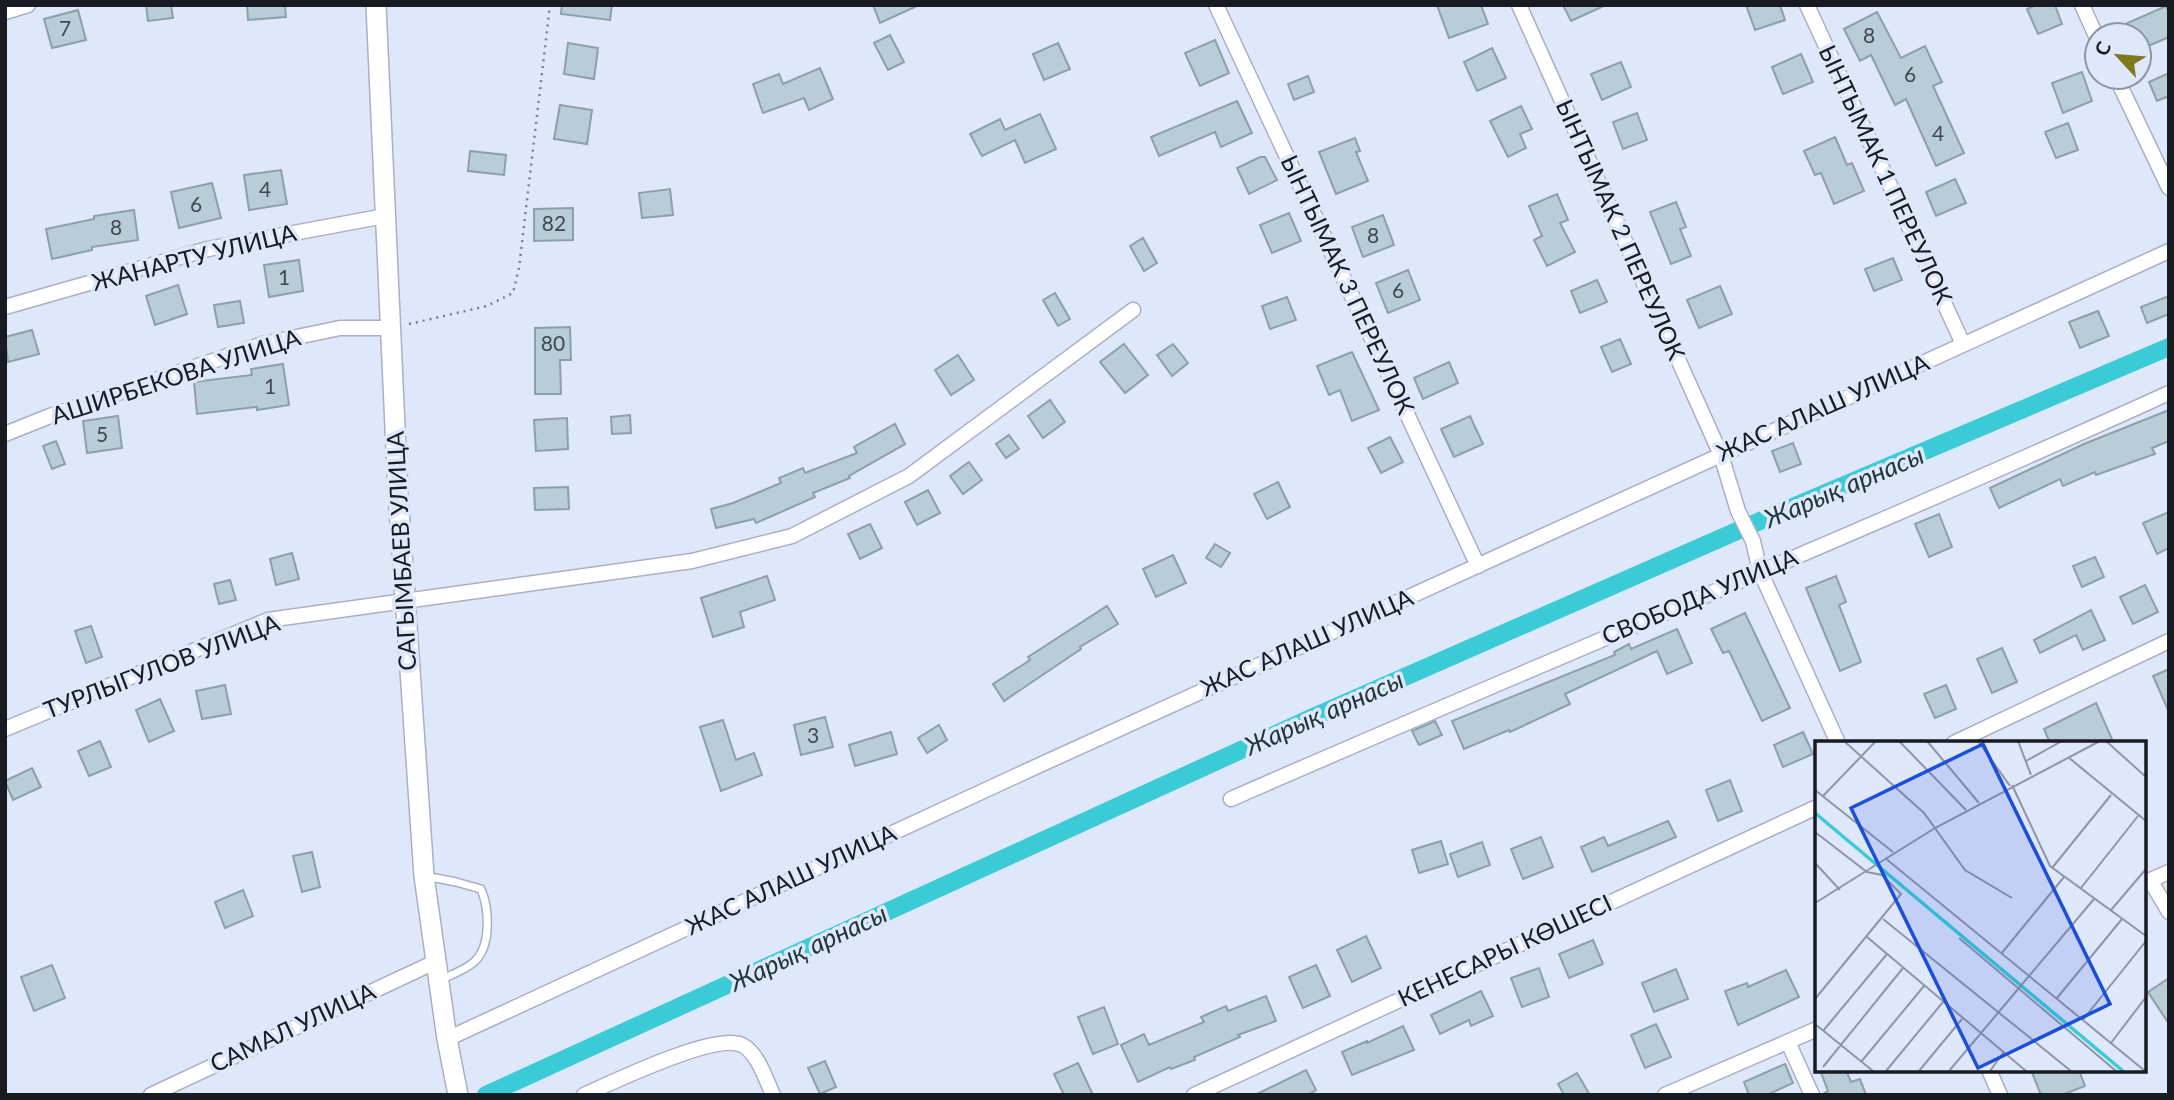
<svg xmlns="http://www.w3.org/2000/svg" width="2174" height="1100" viewBox="0 0 2174 1100" font-family="Lato,sans-serif">
  <rect width="100%" height="100%" fill="#dfe7fa"/>
  <g fill="none" stroke-linecap="round" stroke-linejoin="round">
    <polyline stroke="#3acbd7" stroke-width="18" points="486,1095 1309,719 1753,524 2169,347"/>
  </g>
  <g fill="#b9cdd9" stroke="#8c9fab" stroke-width="2">
    <polygon points="146,5 171,5 173,18 148,21"/>
    <polygon points="247,5 285,5 286,17 248,20"/>
    <polygon points="562,5 612,5 610,20 561,14"/>
    <polygon points="873,5 919,5 880,23"/>
    <polygon points="1437,5 1481,5 1488,24 1449,38"/>
    <polygon points="1563,5 1606,5 1571,21"/>
    <polygon points="1746,5 1780,5 1785,20 1755,30"/>
    <polygon points="2036,5 2055,5 2062,24 2038,34 2027,9"/>
    <polygon points="2166,6 2169,13 2169,37 2139,50 2139,35 2127,35 2123,25"/>
    <polygon points="78,10 86,40 52,48 44,19"/>
    <polygon points="1877,12 1901,58 1925,46 1942,82 1933,86 1964,153 1936,166 1906,99 1895,105 1871,55 1860,61 1844,29"/>
    <polygon points="890,35 904,62 888,70 874,43"/>
    <polygon points="1215,40 1229,73 1200,86 1185,53"/>
    <polygon points="568,43 598,48 594,79 564,74"/>
    <polygon points="1058,43 1070,69 1044,80 1033,54"/>
    <polygon points="1492,48 1506,78 1477,91 1464,62"/>
    <polygon points="1801,54 1813,82 1783,94 1772,67"/>
    <polygon points="1621,62 1631,87 1602,100 1591,74"/>
    <polygon points="820,68 833,99 809,110 804,98 763,113 753,84 779,74 783,84"/>
    <polygon points="2082,72 2092,101 2063,113 2052,83"/>
    <polygon points="2169,73 2169,96 2157,101 2149,82"/>
    <polygon points="1308,76 1314,92 1294,100 1288,84"/>
    <polygon points="1237,101 1252,133 1221,147 1215,132 1159,156 1151,137"/>
    <polygon points="560,105 592,110 587,144 554,139"/>
    <polygon points="1521,106 1532,129 1520,134 1526,148 1508,157 1490,121"/>
    <polygon points="1637,113 1647,140 1623,149 1613,122"/>
    <polygon points="1040,114 1056,149 1025,163 1015,140 982,156 970,134 1000,119 1005,130"/>
    <polygon points="2068,123 2078,150 2056,158 2045,132"/>
    <polygon points="1835,137 1847,165 1852,163 1864,191 1834,204 1821,173 1815,175 1804,151"/>
    <polygon points="1355,138 1360,151 1356,152 1368,181 1336,194 1319,152"/>
    <polygon points="470,151 506,155 504,175 468,171"/>
    <polygon points="1260,157 1265,157 1277,180 1249,194 1237,168"/>
    <polygon points="281,170 287,204 249,210 244,175"/>
    <polygon points="1955,179 1966,203 1936,216 1926,192"/>
    <polygon points="212,183 221,218 179,228 171,192"/>
    <polygon points="670,189 673,215 642,218 639,193"/>
    <polygon points="1557,194 1568,220 1560,223 1575,252 1547,266 1534,240 1542,236 1529,206"/>
    <polygon points="1676,202 1686,227 1680,229 1691,256 1671,264 1650,212"/>
    <polygon points="573,208 573,240 534,241 534,209"/>
    <polygon points="134,210 138,240 92,247 92,250 52,259 46,229 94,219 94,216"/>
    <polygon points="1289,213 1301,241 1272,253 1260,225"/>
    <polygon points="1383,215 1394,245 1363,257 1352,227"/>
    <polygon points="1143,238 1157,263 1144,271 1130,246"/>
    <polygon points="1893,258 1902,280 1874,291 1865,269"/>
    <polygon points="299,260 303,291 269,297 264,265"/>
    <polygon points="1408,270 1420,300 1388,313 1376,283"/>
    <polygon points="1597,280 1607,302 1580,313 1571,291"/>
    <polygon points="178,285 187,314 155,325 146,296"/>
    <polygon points="1720,286 1732,314 1699,328 1687,300"/>
    <polygon points="1055,293 1070,319 1058,326 1043,300"/>
    <polygon points="2169,296 2169,314 2147,323 2141,307"/>
    <polygon points="1287,297 1296,320 1270,329 1262,306"/>
    <polygon points="240,301 244,323 218,327 214,305"/>
    <polygon points="2098,311 2109,336 2080,348 2069,322"/>
    <polygon points="570,327 571,360 560,360 561,394 535,394 535,328"/>
    <polygon points="32,330 39,354 8,362 5,337"/>
    <polygon points="1620,339 1631,364 1612,372 1601,347"/>
    <polygon points="1124,344 1148,375 1125,393 1100,362"/>
    <polygon points="1173,344 1188,363 1172,376 1157,355"/>
    <polygon points="1352,352 1379,410 1352,421 1340,390 1329,395 1317,366"/>
    <polygon points="958,355 974,380 951,395 935,370"/>
    <polygon points="1449,362 1458,383 1423,399 1414,378"/>
    <polygon points="283,364 289,405 257,410 257,407 197,414 194,382 252,375 251,369"/>
    <polygon points="1050,400 1065,422 1043,438 1028,416"/>
    <polygon points="2169,410 2169,441 2152,448 2155,454 2096,475 2095,472 2063,486 2060,479 1999,508 1990,488 2084,444"/>
    <polygon points="630,415 631,433 612,434 611,417"/>
    <polygon points="118,416 122,448 87,453 83,421"/>
    <polygon points="1470,416 1483,444 1454,457 1441,429"/>
    <polygon points="567,418 568,449 536,451 534,420"/>
    <polygon points="895,424 905,444 849,476 850,478 813,493 815,497 756,523 754,519 716,528 711,509 733,503 781,483 779,478 803,468 805,473 857,453 854,447"/>
    <polygon points="1009,435 1019,449 1006,458 996,444"/>
    <polygon points="1390,437 1403,462 1381,473 1368,448"/>
    <polygon points="56,441 65,464 52,469 43,446"/>
    <polygon points="1793,443 1801,464 1780,472 1772,451"/>
    <polygon points="969,462 982,480 963,494 950,476"/>
    <polygon points="1278,482 1290,507 1267,519 1254,494"/>
    <polygon points="568,487 569,509 535,510 534,488"/>
    <polygon points="928,490 940,513 917,525 905,502"/>
    <polygon points="2169,512 2169,548 2157,554 2143,523"/>
    <polygon points="1939,514 1952,547 1929,557 1915,524"/>
    <polygon points="870,524 882,548 860,559 848,534"/>
    <polygon points="1215,544 1230,553 1221,567 1206,558"/>
    <polygon points="292,553 299,579 276,585 270,559"/>
    <polygon points="1173,555 1186,583 1156,597 1143,569"/>
    <polygon points="2095,557 2104,577 2082,587 2073,566"/>
    <polygon points="767,576 775,600 740,612 744,627 713,637 701,598"/>
    <polygon points="1836,576 1846,602 1839,605 1861,662 1840,671 1806,588"/>
    <polygon points="230,580 236,600 219,604 214,584"/>
    <polygon points="2145,585 2158,612 2133,624 2120,597"/>
    <polygon points="1107,606 1118,624 1080,647 1081,649 1004,701 993,684 1030,660 1028,657"/>
    <polygon points="2091,610 2105,640 2083,650 2076,635 2040,653 2034,640"/>
    <polygon points="1745,613 1790,708 1762,721 1729,651 1723,653 1711,629"/>
    <polygon points="91,626 102,657 86,663 75,631"/>
    <polygon points="1677,629 1692,663 1667,674 1657,651 1565,694 1570,704 1510,732 1509,730 1464,749 1452,721 1615,655 1614,652 1629,644 1631,649"/>
    <polygon points="2002,648 2017,682 1992,693 1977,659"/>
    <polygon points="2169,669 2169,712 2153,676"/>
    <polygon points="225,685 231,714 202,719 196,691"/>
    <polygon points="1946,685 1956,709 1935,718 1924,694"/>
    <polygon points="160,699 174,731 149,742 136,710"/>
    <polygon points="2096,703 2112,739 2105,743 2050,743 2044,729"/>
    <polygon points="825,717 833,747 801,755 794,725"/>
    <polygon points="723,720 736,760 754,753 762,775 721,791 700,727"/>
    <polygon points="1435,721 1442,735 1419,745 1412,731"/>
    <polygon points="939,725 947,740 927,753 918,738"/>
    <polygon points="891,732 897,754 855,766 849,745"/>
    <polygon points="1803,732 1813,754 1783,767 1774,745"/>
    <polygon points="100,741 111,767 89,776 78,751"/>
    <polygon points="32,768 41,787 13,800 5,781"/>
    <polygon points="1730,780 1742,811 1718,821 1706,790"/>
    <polygon points="1668,821 1676,837 1592,872 1581,847 1604,837 1608,846"/>
    <polygon points="1541,837 1553,867 1523,879 1511,849"/>
    <polygon points="1441,841 1448,864 1419,873 1412,850"/>
    <polygon points="1482,842 1490,865 1458,877 1450,854"/>
    <polygon points="312,852 320,887 302,892 293,856"/>
    <polygon points="243,890 253,916 225,928 215,902"/>
    <polygon points="1366,936 1381,968 1352,982 1337,950"/>
    <polygon points="1593,940 1603,964 1569,978 1559,954"/>
    <polygon points="52,965 65,998 34,1011 21,977"/>
    <polygon points="1316,965 1330,996 1303,1008 1289,977"/>
    <polygon points="1539,968 1549,997 1522,1007 1511,978"/>
    <polygon points="1676,969 1688,999 1654,1012 1642,983"/>
    <polygon points="1786,970 1799,997 1738,1025 1725,991 1747,983 1748,987"/>
    <polygon points="2169,978 2169,1024 2148,992"/>
    <polygon points="1481,991 1493,1016 1471,1026 1469,1020 1440,1034 1431,1015"/>
    <polygon points="1266,996 1276,1021 1238,1035 1240,1037 1194,1057 1195,1060 1171,1069 1170,1067 1138,1082 1121,1045 1144,1034 1149,1045 1204,1022 1201,1017 1226,1006 1228,1011"/>
    <polygon points="1104,1007 1118,1044 1093,1054 1078,1017"/>
    <polygon points="1656,1024 1671,1057 1645,1068 1631,1035"/>
    <polygon points="1403,1026 1414,1050 1352,1075 1342,1052 1367,1041 1367,1043"/>
    <polygon points="825,1061 836,1087 820,1094 808,1068"/>
    <polygon points="1078,1063 1093,1095 1064,1095 1054,1074"/>
    <polygon points="1785,1064 1793,1083 1767,1095 1749,1095 1744,1082"/>
    <polygon points="1306,1070 1316,1090 1307,1095 1255,1095"/>
    <polygon points="1820,1070 1846,1070 1851,1082 1860,1079 1866,1095 1821,1095 1828,1091"/>
    <polygon points="2031,1070 2079,1070 2085,1086 2062,1095 2041,1095"/>
    <polygon points="1577,1073 1590,1095 1564,1095 1558,1084"/>
  </g>
  <g fill="none" stroke-linecap="round" stroke-linejoin="round">
    <g stroke="#a9b0c3" stroke-width="10">
      <path id="service" d="M425,876L456,882L481,889C489,908 492,946 474,962C465,970 451,975 440,980"/>
    </g>
    <g stroke="#a9b0c3" stroke-width="17">
      <g id="minor">
        <polyline points="1216,5 1478,566"/>
        <polyline points="1519,5 1721,455 1738,511 1753,541 1760,571 1838,743"/>
        <polyline points="1807,5 1963,344"/>
        <polyline points="2082,5 2097,38"/>
        <polyline points="5,12 28,5"/>
        <polyline points="2116,77 2169,188"/>
        <polyline points="5,307 208,249 385,216"/>
        <polyline points="5,434 50,416 263,344 340,328 390,328"/>
        <polyline points="5,729 268,620 692,561 792,536 909,476 1133,310"/>
        <polyline points="1954,743 2169,641"/>
        <path d="M1231,799C1543,662 1859,534 2169,393"/>
        <polyline points="2150,880 2169,912"/>
        <polyline points="2144,883 2169,872"/>
        <polyline points="447,1039 1031,769 2169,251"/>
        <polyline points="1788,1042 1812,1095"/>
        <polyline points="1989,1070 2000,1095"/>
        <polyline points="151,1095 435,962"/>
        <path d="M584,1095C613,1082 716,1032 742,1045C758,1053 766,1080 773,1095"/>
        <polyline points="1194,1095 1817,807"/>
        <polyline points="1665,1095 1817,1029"/>
      </g>
    </g>
    <g stroke="#a9b0c3" stroke-width="22">
      <polyline id="tertiary" points="376,5 398,494 424,876 447,1039 458,1095"/>
    </g>
    <polyline stroke="#787e8b" stroke-width="2.5" stroke-dasharray="2 5" stroke-linecap="butt" points="409,324 487,306 513,293 519,268 550,5"/>
    <use href="#service" stroke="#fff" stroke-width="7"/>
    <use href="#minor" stroke="#fff" stroke-width="14"/>
    <use href="#tertiary" stroke="#fff" stroke-width="19"/>
  </g>
  <g text-anchor="middle" stroke-width="7" stroke-linejoin="round" paint-order="stroke">
    <g font-size="21" fill="#404850">
      <text x="65" y="36">7</text>
      <text x="1869" y="43">8</text>
      <text x="1910" y="82">6</text>
      <text x="1938" y="141">4</text>
      <text x="265" y="197">4</text>
      <text x="196" y="212">6</text>
      <text x="554" y="231">82</text>
      <text x="116" y="235">8</text>
      <text x="1373" y="243">8</text>
      <text x="284" y="285">1</text>
      <text x="1398" y="298">6</text>
      <text x="553" y="351">80</text>
      <text x="270" y="394">1</text>
      <text x="102" y="442">5</text>
      <text x="813" y="743">3</text>
    </g>
    <g font-size="24" fill="#181b22" stroke="#dfe7fa">
      <text transform="translate(1885 175) rotate(65)" y="8">ЫНТЫМАК 1 ПЕРЕУЛОК</text>
      <text transform="translate(1620 230) rotate(66)" y="8">ЫНТЫМАК 2 ПЕРЕУЛОК</text>
      <text transform="translate(194 258) rotate(-14)" y="8">ЖАНАРТУ УЛИЦА</text>
      <text transform="translate(1347 285) rotate(65)" y="8">ЫНТЫМАК 3 ПЕРЕУЛОК</text>
      <text transform="translate(176 377) rotate(-18)" y="8">АШИРБЕКОВА УЛИЦА</text>
      <text transform="translate(1823 408) rotate(-24)" y="8">ЖАС АЛАШ УЛИЦА</text>
      <text transform="translate(402 551) rotate(-93)" y="8">САГЫМБАЕВ УЛИЦА</text>
      <text transform="translate(1700 597) rotate(-23)" y="8">СВОБОДА УЛИЦА</text>
      <text transform="translate(1307 643) rotate(-24)" y="8">ЖАС АЛАШ УЛИЦА</text>
      <text transform="translate(162 667) rotate(-21)" y="8">ТУРЛЫГУЛОВ УЛИЦА</text>
      <text transform="translate(791 880) rotate(-25)" y="8">ЖАС АЛАШ УЛИЦА</text>
      <text transform="translate(1505 951) rotate(-25)" y="8">КЕНЕСАРЫ КӨШЕСІ</text>
      <text transform="translate(293 1028) rotate(-25)" y="8">САМАЛ УЛИЦА</text>
    </g>
    <g font-size="26" font-style="italic" fill="#1f3739" stroke="#dfe7fa">
      <text transform="translate(1844 487) rotate(-23)" y="9">Жарық арнасы</text>
      <text transform="translate(1324 713) rotate(-24)" y="9">Жарық арнасы</text>
      <text transform="translate(808 948) rotate(-25)" y="9">Жарық арнасы</text>
    </g>
  </g>
  <g transform="translate(1815 741)">
    <rect width="331" height="331" fill="#dfe7fa"/>
    <path fill="none" stroke="#3acbd7" stroke-width="3.5" d="M0,72L308,330"/>
    <path fill="none" stroke="#8f95a4" stroke-width="2" d="M29,0L109,72L150,129L197,157M84,0L151,69M112,0L164,62M163,0L195,45M203,0L216,34M291,0L331,36M253,16L331,80M211,20L247,0M197,44L235,125L331,195M0,49L78,111M8,55L61,0M0,91L52,131L67,134L86,153L0,258M70,117L330,330M0,122L25,149M237,127L296,54M266,147L323,75M0,162L120,87L285,0M296,169L331,128M68,178L256,330M52,196L211,330M144,197L301,330M186,213L249,136M242,257L307,178M267,280L331,200M0,283L58,330M8,290L72,213M296,302L331,256M46,321L109,245M8,326L88,227M71,330L128,261M104,330L147,278M134,330L279,158M175,330L188,312"/>
    <path fill="#1d4ed8" fill-opacity="0.15" stroke="#1d4ed8" stroke-width="3.5" d="M168,3L295,263L163,327L36,67Z"/>
    <rect width="331" height="331" fill="none" stroke="#181b22" stroke-width="3.5"/>
  </g>
  <rect width="2174" height="1100" fill="none" stroke="#181b22" stroke-width="14"/>
  <g transform="translate(2118 56) rotate(296)"><circle r="33" fill="#dfe7fa" stroke="#8f95a4" stroke-width="2"/>
  <path d="M0-5L12 26L0 18L-12 26Z" fill="#80791e"/>
  <text y="-10" font-size="19" font-weight="bold" text-anchor="middle" fill="#181b22">С</text>
  </g>
</svg>
